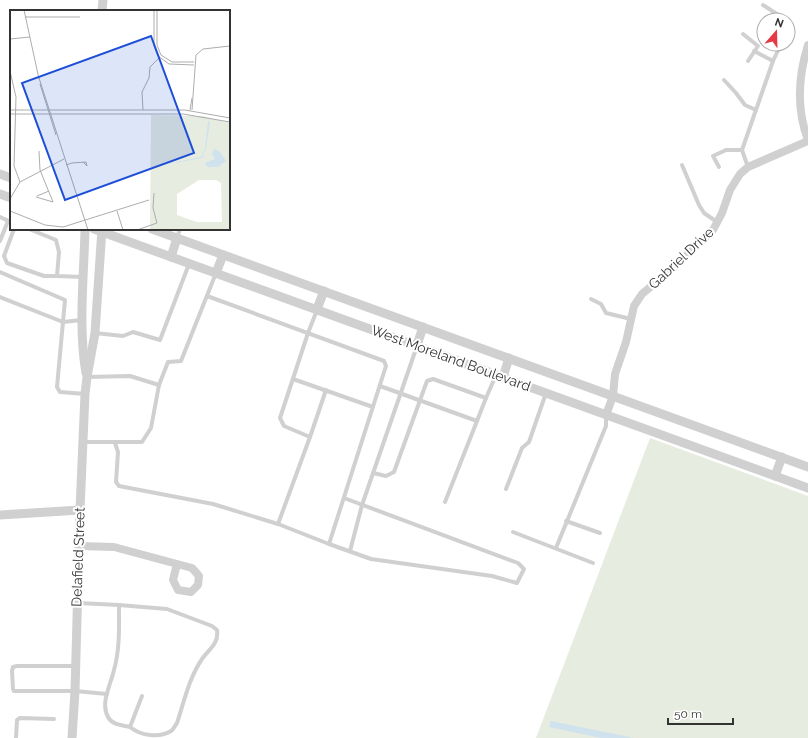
<svg xmlns="http://www.w3.org/2000/svg" width="808" height="738" viewBox="0 0 808 738" font-family="Raleway,sans-serif">
  <rect width="100%" height="100%" fill="#fff"/>
  <polygon fill="#e6ecdf" points="650,438 808,496 808,738 536,738"/>
  <polygon fill="#cfe2ee" points="551,721 634,738 601,738 549,727"/>
  <g fill="none" stroke-linecap="round" stroke-linejoin="round">
    <g stroke="#d0d0d0" stroke-width="4">
      <polyline points="763,5 786,20"/>
      <polyline points="743,34 758,46 748,61"/>
      <polyline points="754,51 773,61"/>
      <polyline points="724,80 736,93 745,105 756,110"/>
      <polyline points="682,165 699,205 704,213 717,222"/>
      <polyline points="719,167 713,156 726,150 742,150"/>
      <polyline points="748,167 742,150 773,61 781,44"/>
      <polyline points="0,217 11,222"/>
      <polyline points="14,229 4,256 7,263 44,276 57,276"/>
      <polyline points="29,229 56,240 59,252 57,276 83,277"/>
      <polyline points="177,238 180,229"/>
      <polyline points="0,241 8,221"/>
      <polyline points="0,272 65,300 57,387 60,392 85,394"/>
      <polyline points="207,296 384,361 386,366 329,544 371,559 492,576 517,583 524,569 518,563 344,498"/>
      <polyline points="0,297 63,322 82,320"/>
      <polyline points="591,299 601,304 606,313 631,319"/>
      <polyline points="95,333 123,336 133,332 160,340 189,264"/>
      <polyline points="87,377 130,376 159,385 168,362 181,361 216,273"/>
      <polyline points="293,379 373,407"/>
      <polyline points="380,386 477,421 486,398"/>
      <polyline points="310,437 326,390"/>
      <polyline points="84,442 142,442 151,428 159,385"/>
      <polyline points="115,443 118,452 116,482 119,486 213,504 278,524 329,544"/>
      <polyline points="373,473 386,476 394,472 427,381 433,379 486,398 496,375"/>
      <polyline points="506,489 522,448 529,442 546,393"/>
      <polyline points="445,502 477,421"/>
      <polyline points="566,521 600,533"/>
      <polyline points="278,524 310,437 284,426 280,418 308,333 317,310"/>
      <polyline points="513,532 593,563"/>
      <polyline points="556,548 606,426 606,415"/>
      <polyline points="350,551 362,505 417,346"/>
      <polyline points="78,603 119,605"/>
      <polyline points="75,666 17,666 13,667 12,671 13,689 14,691 75,691 107,694"/>
      <path d="M130,727C141,736 159,738 171,731C174,729 175,725 177,723C184,702 189,678 202,659C209,649 219,644 217,630L212,626L167,609L119,605C119,626 120,649 114,670C111,684 100,703 108,717C112,725 122,725 130,727L142,696"/>
      <polyline points="16,738 17,720 20,718 54,719"/>
    </g>
    <g stroke="#d0d0d0" stroke-width="8">
      <path d="M808,45C798,77 796,108 808,140"/>
      <polyline points="606,415 613,396 615,374 626,342 634,306 642,294 673,268 713,230 722,213 730,190 740,174 748,167 808,141"/>
      <polyline points="79,546 114,547 192,568 199,576 198,585 191,592 178,590 173,580 177,564"/>
    </g>
    <g stroke="#d0d0d0" stroke-width="9">
      <polyline points="102,11 103,0"/>
      <polyline points="0,174 11,178"/>
      <polyline points="0,194 11,198"/>
      <path d="M85,229C84,276 78,327 86,373"/>
      <polyline points="94,229 808,488"/>
      <polyline points="152,229 808,467"/>
      <polyline points="171,257 177,238"/>
      <polyline points="216,273 223,255"/>
      <polyline points="317,309 324,291"/>
      <polyline points="417,345 423,327"/>
      <polyline points="503,377 509,358"/>
      <polyline points="775,476 782,457"/>
      <polyline points="0,515 80,510"/>
      <polyline points="72,738 75,691 80,510 85,394 87,377 95,333 102,229"/>
    </g>
  </g>
  <g text-anchor="middle" stroke-width="4" stroke-linejoin="round" paint-order="stroke">
    <g font-size="14" fill="#333" stroke="#fff">
      <text transform="translate(681 258) rotate(-43)" y="5">Gabriel Drive</text>
      <text transform="translate(451 358) rotate(20)" y="5">West Moreland Boulevard</text>
      <text transform="translate(78 557) rotate(-88)" y="5">Delafield Street</text>
    </g>
  </g>
  <g transform="translate(10 10)">
    <rect width="220" height="220" fill="#fff"/>
    <path d="M141,105L193,106L220,113V220H140ZM189,170H206L211,173L212,212H187L167,205V184Z" fill="#e6ecdf" fill-rule="evenodd"/>
    <path d="M198,111L200,112L196,138L192,148L142,157L191,147L195,139ZM204,139L210,142L216,151L208,157H197L195,153L205,149L202,144Z" fill="#cfe2ee"/>
    <path fill="none" stroke="#adadad" stroke-width="1" d="M14,0L29,69M144,0V36L148,46L159,54L184,55M147,0V35L151,45L162,52H184M15,7H70M0,29L20,27M0,61L6,87L4,156L10,172M29,68L78,220M30,74L46,125M0,100H175L220,108M133,100L132,82L139,68L140,57L149,48M180,100L182,88M182,100L186,45L193,39L220,36M0,104H173L220,112M29,141L30,160L43,192M56,155L62,153L76,152L77,156L73,152M27,186L39,181M26,187L43,192M0,189L10,172L54,149M0,201L35,215L53,217L139,190M107,201L113,220M127,220L147,213L143,198L144,183"/>
    <path fill="#1d4ed8" fill-opacity="0.15" stroke="#1d4ed8" stroke-width="2" d="M141,26L184,143L55,190L12,73Z"/>
    <rect width="220" height="220" fill="none" stroke="#333" stroke-width="2"/>
  </g>
  <g transform="translate(776 32) rotate(20)"><circle r="19" fill="#ffffff" stroke="#adadad"/>
  <path d="M0-3L7 15L0 10L-7 15Z" fill="#e63946"/>
  <text y="-6" font-size="11" font-weight="bold" text-anchor="middle" fill="#333333">N</text>
  </g>
  <path d="M668 718v6h65v-6" fill="none" stroke="#333333" stroke-width="2"/>
  <text x="674" y="718" font-size="12" fill="#333333" stroke="#ffffff" stroke-width="3" paint-order="stroke">50 m</text>
</svg>
